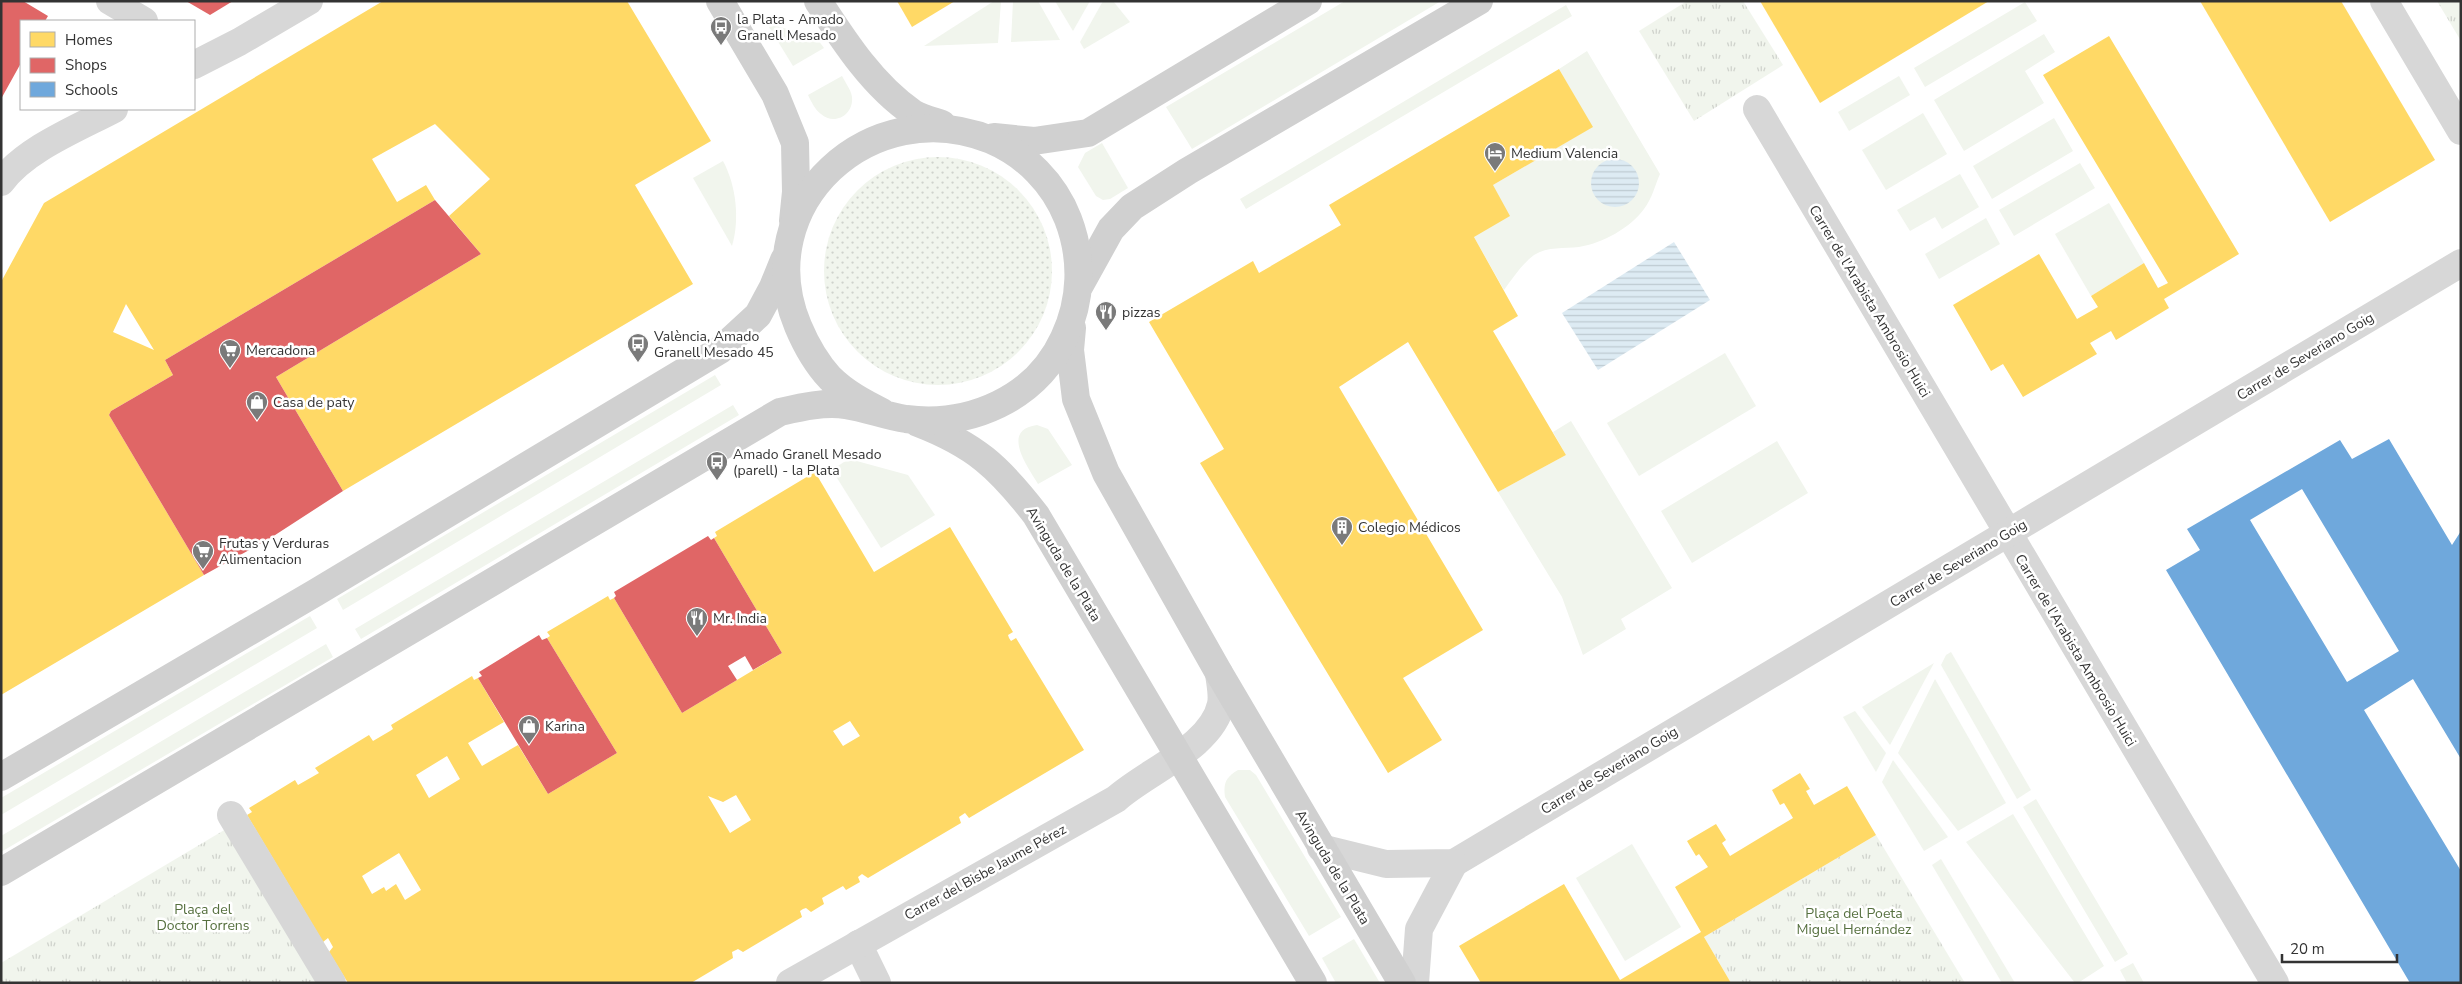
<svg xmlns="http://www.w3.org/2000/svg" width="2462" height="984" viewBox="0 0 2462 984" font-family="'Nunito Sans',sans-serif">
  <defs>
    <pattern id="park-tufts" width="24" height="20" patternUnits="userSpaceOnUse" patternTransform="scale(1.25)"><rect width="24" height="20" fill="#f1f5ed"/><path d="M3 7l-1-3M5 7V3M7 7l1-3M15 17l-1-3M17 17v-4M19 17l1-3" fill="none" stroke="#cfd2cc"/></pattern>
    <pattern id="garden-dots" width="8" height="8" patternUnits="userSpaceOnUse" patternTransform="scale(1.25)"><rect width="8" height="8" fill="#f1f5ed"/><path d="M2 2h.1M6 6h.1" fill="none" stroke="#cfd2cc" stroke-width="1.8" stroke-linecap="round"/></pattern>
    <pattern id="water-rules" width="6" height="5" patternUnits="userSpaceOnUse" patternTransform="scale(1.25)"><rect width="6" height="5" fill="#ddebf3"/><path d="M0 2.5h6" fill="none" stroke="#becad1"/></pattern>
  </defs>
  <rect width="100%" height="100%" fill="#fff"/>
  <g fill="#f1f5ed">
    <polygon points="994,1 1001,1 998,43 924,46"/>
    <polygon points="1013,1 1038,1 1060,40 1011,42"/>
    <polygon points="1055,1 1090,1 1073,31"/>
    <polygon points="1103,1 1113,1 1130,22 1084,49 1080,42"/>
    <polygon points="1345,1 1441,1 1192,149 1166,107"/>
    <polygon points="2025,2 2037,21 1925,87 1914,68"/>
    <polygon points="1566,5 1572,16 1246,209 1240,199"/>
    <polygon points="773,25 812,36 818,40 824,48 793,66 769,27"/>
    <polygon points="2044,34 2055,52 2025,71 2044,103 1964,151 1934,100"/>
    <path d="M1587,51L1660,174C1655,185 1652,199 1644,209C1630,228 1603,243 1579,247C1564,249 1548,246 1534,255C1522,264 1513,278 1504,290L1474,237L1493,185L1592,127L1559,69Z"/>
    <path d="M842,76C845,82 851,90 852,97C854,115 834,126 821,114C815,110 811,101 808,95Z"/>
    <polygon points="1899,76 1910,95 1849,131 1838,112"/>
    <polygon points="1923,113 1947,154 1886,190 1862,150"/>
    <polygon points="2054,118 2073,151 1992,199 1973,166"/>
    <polygon points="1102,143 1128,188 1110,199 1103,200 1096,196 1078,167 1085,153"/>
    <path d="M723,161C736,185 740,219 732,246L693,178Z"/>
    <polygon points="2080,163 2095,188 2014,236 1999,210"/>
    <polygon points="1960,174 1979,207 1942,229 1935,217 1910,231 1897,210"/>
    <polygon points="2109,203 2144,263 2091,296 2055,234"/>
    <polygon points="1986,218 2000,244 1939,279 1925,254"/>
    <polygon points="1725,353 1756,406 1639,476 1607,423"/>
    <polygon points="715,375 721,385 343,610 337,599"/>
    <polygon points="733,405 739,415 361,639 355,629"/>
    <polygon points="1571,421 1672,588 1621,619 1626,629 1583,655 1562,597 1498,492 1566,455 1553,432"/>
    <path d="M1037,425L1048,429L1072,465L1038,484C1028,467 1000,430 1037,425Z"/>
    <polygon points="1777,441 1808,493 1692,563 1661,511"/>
    <polygon points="853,460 908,475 935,515 881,548 832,470 844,462"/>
    <polygon points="310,616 317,628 1,815 1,798"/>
    <polygon points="326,644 333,657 1,852 1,836"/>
    <polygon points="1951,652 2031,790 2017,799 1941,665 1946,655"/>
    <polygon points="1934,663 1890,745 1862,707"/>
    <polygon points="1935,679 2006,803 1958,831 1898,753"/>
    <polygon points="1855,711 1886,753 1876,772 1843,717"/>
    <polygon points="1893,760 1948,837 1924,851 1882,782"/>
    <path d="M1238,770H1250L1256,775L1341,917L1309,936L1225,797C1223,783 1226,777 1238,770Z"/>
    <polygon points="2036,799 2128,954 2115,962 2023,807"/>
    <polygon points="2013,814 2104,966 2078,983 2075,983 1966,842"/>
    <polygon points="1632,844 1681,927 1625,961 1576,878"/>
    <polygon points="1941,859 2015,983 2002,983 1932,865"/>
    <polygon points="1354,939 1380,983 1336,983 1322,958"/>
    <polygon points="2133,963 2144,983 2127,983 2120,970"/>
  </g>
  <g fill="url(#park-tufts)">
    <polygon points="1687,1 1743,1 1783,65 1694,121 1639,31"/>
    <polygon points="2437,1 2461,1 2461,41"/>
    <polygon points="226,829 318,983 1,983 1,963"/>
    <polygon points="1876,835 1965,983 1731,983 1704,937"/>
  </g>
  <circle fill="url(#garden-dots)" cx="938" cy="271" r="114"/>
  <g fill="url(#water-rules)">
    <circle cx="1615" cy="183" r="24"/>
    <polygon points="1674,242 1710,300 1598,370 1562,313"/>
  </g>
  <g fill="#ffd966" fill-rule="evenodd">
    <path d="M383,1H627L711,141L635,185L693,284L343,491L276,377L481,254L449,216L490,179L435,124L372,159L397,202L426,185L435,200L165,360L173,375L111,411L109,415L204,575L1,695V282L44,203ZM126,304L154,350L113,332Z"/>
    <polygon points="897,1 955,1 912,27"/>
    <polygon points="1760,1 1989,1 1820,103"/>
    <polygon points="2200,1 2341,1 2435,160 2330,222"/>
    <polygon points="2109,36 2239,254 2164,299 2169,308 2116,340 2111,331 2090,343 2097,354 2023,397 2003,364 1991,371 1953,305 2039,254 2077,319 2098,307 2091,296 2144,263 2158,288 2168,283 2043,75"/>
    <polygon points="1559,69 1593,127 1493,185 1510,216 1474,237 1518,316 1493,331 1566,455 1498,492 1408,342 1339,387 1483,630 1403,678 1442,740 1388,773 1200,463 1224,449 1149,322 1253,261 1259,273 1341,225 1329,205"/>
    <path d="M815,472L874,572L950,527L1013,632L1008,635L1009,638L1011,641L1016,638L1084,750L969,818L965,813L959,817L961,823L868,878L862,874L858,877L860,882L846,890L843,886L822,898L824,904L811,912L806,908L803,909L800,911L802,917L743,952L738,949L732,952L733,958L691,983H348L329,952L333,947L328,938L323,942L247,815L252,812L249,808L295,780L298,785L319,773L315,768L369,735L373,741L390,731L393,729L391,725L472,676L474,680L478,678L504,722L468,743L482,766L518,745L548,794L617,753L547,638L550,636L547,632L608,596L610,600L614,598L682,713L782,653L714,538L717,536L715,532ZM850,721L860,736L843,746L833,731ZM447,756L460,779L429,798L416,775ZM736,795L751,820L730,833L708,796L723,802ZM399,853L421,890L405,900L396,884L386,891L384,887L372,894L362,876Z"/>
    <polygon points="1800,773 1810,789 1806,791 1814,805 1847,786 1876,835 1704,937 1731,983 1481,983 1459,946 1564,884 1620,980 1701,932 1675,887 1708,867 1699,854 1696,856 1687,841 1716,824 1726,840 1722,843 1730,856 1793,818 1784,803 1780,805 1772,790"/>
  </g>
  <g fill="#e06666">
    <polygon points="1,1 23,1 48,16 45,21 21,21 21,63 1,99"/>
    <polygon points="186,1 233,1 210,15"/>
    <polygon points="435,200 481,254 276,377 343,491 269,539 204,575 109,415 111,411 173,375 165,360"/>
    <polygon points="708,536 711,540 714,538 782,653 753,670 745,656 728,666 737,680 682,713 614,598 616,596 614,592"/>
    <polygon points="539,635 542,640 547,638 617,753 548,794 478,678 482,676 479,672"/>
  </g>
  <path fill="#6fa8dc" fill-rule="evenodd" d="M2389,439L2452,545L2461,531V759L2413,679L2364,710L2461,871V983H2410L2166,570L2200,550L2187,529L2340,440L2352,459ZM2302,489L2399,651L2347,682L2250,520Z"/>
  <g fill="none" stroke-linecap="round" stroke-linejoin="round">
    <g stroke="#d7d7d7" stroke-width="28">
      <polyline points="110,1 144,21"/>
      <polyline points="2384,1 2461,131"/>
      <polyline points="194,65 239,42 309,1"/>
      <polyline points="1757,109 2275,983"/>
      <path d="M1,182C25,149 78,128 114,109"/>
      <polyline points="231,815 332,983"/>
      <polyline points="1321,848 1386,864 1454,863 2461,263"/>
      <polyline points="858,944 877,983"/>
      <path d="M790,983L1116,799C1147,771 1212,747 1221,704C1223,695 1220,683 1219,673"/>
      <polyline points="1415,983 1419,929 1454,863"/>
    </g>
    <g stroke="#d0d0d0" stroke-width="28">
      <polyline points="720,1 775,94 795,143 796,192 793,221"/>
      <path d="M818,1C844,41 873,86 913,113C921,118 933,121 942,124"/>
      <polyline points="994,137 1034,141 1088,133 1308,1"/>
      <polyline points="1080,285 1111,229 1132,207 1188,171 1479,1"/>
      <polyline points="1072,328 1070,350 1076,399 1106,473 1219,673 1402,983"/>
      <path d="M918,423C975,445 999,467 1036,515L1313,983"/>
      <polyline points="1,777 315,593 720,350 758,315 773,287 784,260"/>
      <path d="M1,872L780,412C802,407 823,402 846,405C866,408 886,416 906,419C970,427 1036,399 1064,338C1082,300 1083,258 1068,219C1054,183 1026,155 991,140C872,91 747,204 798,326C806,345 816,363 830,378C845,393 864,403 882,412"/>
    </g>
  </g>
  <defs>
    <g id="bus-pin" transform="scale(1.125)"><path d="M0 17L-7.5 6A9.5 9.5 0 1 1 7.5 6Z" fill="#7a7a7a" stroke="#fff"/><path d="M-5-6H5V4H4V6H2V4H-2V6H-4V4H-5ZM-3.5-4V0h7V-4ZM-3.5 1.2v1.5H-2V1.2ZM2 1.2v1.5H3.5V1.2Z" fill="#fff"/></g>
    <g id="hotel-pin" transform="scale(1.125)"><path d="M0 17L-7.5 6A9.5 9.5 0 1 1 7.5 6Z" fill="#7a7a7a" stroke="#fff"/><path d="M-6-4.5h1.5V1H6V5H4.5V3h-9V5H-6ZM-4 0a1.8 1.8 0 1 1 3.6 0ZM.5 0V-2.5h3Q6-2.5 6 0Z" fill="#fff"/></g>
    <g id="restaurant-pin" transform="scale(1.125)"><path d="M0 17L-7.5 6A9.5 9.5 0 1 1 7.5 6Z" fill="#7a7a7a" stroke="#fff"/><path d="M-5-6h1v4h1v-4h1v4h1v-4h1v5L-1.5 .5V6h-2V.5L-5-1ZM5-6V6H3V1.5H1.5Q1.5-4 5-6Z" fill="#fff"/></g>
    <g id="supermarket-pin" transform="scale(1.125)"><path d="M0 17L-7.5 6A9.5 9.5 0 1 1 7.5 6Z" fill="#7a7a7a" stroke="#fff"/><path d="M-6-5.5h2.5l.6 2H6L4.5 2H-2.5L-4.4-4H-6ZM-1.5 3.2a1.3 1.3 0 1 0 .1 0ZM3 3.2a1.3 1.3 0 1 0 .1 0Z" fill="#fff"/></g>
    <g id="shop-pin" transform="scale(1.125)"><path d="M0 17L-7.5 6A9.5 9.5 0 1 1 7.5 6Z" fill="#7a7a7a" stroke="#fff"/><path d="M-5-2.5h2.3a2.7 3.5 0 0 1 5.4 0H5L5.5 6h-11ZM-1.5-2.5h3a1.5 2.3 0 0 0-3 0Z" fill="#fff"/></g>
    <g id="building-pin" transform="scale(1.125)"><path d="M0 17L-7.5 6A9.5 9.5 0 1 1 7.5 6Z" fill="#7a7a7a" stroke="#fff"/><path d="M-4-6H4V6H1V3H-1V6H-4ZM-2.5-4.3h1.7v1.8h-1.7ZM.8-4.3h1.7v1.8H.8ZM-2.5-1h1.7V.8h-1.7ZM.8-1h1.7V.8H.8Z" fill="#fff"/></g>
  </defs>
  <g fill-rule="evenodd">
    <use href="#bus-pin" x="721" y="27"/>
    <use href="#hotel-pin" x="1495" y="153"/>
    <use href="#restaurant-pin" x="1106" y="312"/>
    <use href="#bus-pin" x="638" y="344"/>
    <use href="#supermarket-pin" x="230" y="350"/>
    <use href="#shop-pin" x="257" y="402"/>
    <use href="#bus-pin" x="717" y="462"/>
    <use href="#building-pin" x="1342" y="527"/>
    <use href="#supermarket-pin" x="203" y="551"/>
    <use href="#restaurant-pin" x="697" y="618"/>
    <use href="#shop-pin" x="529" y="726"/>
  </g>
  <g text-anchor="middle" stroke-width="5" stroke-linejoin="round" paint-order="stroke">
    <g font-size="14" fill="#333" stroke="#fff" text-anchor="start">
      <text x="737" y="24">la Plata - Amado<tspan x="737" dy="16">Granell Mesado</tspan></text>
      <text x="1511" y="158">Medium Valencia</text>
      <text x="1122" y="317">pizzas</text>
      <text x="654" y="341">València, Amado<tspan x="654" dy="16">Granell Mesado 45</tspan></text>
      <text x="246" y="355">Mercadona</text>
      <text x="273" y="407">Casa de paty</text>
      <text x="733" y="459">Amado Granell Mesado<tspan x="733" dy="16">(parell) - la Plata</tspan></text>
      <text x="1358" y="532">Colegio Médicos</text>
      <text x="219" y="548">Frutas y Verduras<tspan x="219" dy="16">Alimentacion</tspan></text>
      <text x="713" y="623">Mr. India</text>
      <text x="545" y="731">Karina</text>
    </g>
    <g font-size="14" fill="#333" stroke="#fff">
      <text transform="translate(1870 301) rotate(59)" y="5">Carrer de l'Arabista Ambrosio Huici</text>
      <text transform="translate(2305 356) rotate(-31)" y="5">Carrer de Severiano Goig</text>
      <text transform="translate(1958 563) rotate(-31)" y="5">Carrer de Severiano Goig</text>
      <text transform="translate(1064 564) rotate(59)" y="5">Avinguda de la Plata</text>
      <text transform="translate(2076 650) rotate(59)" y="5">Carrer de l'Arabista Ambrosio Huici</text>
      <text transform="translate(1609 770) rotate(-31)" y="5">Carrer de Severiano Goig</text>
      <text transform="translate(1333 867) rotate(59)" y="5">Avinguda de la Plata</text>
      <text transform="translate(985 872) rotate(-29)" y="5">Carrer del Bisbe Jaume Pérez</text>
    </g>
    <g font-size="14" fill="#56703f" stroke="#fff">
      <text x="203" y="914">Plaça del<tspan x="203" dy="16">Doctor Torrens</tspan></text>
      <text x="1854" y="918">Plaça del Poeta<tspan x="1854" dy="16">Miguel Hernández</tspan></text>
    </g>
  </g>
  <rect width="2462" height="984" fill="none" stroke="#333333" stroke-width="5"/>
  <rect x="20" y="20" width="175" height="90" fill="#ffffff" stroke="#adadad"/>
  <rect x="30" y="32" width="25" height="15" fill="#ffd966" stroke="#adadad"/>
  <text x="65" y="45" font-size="15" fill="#333333">Homes</text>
  <rect x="30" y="58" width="25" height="15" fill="#e06666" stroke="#adadad"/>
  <text x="65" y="70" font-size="15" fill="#333333">Shops</text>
  <rect x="30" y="82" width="25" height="15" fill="#6fa8dc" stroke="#adadad"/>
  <text x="65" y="95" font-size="15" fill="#333333">Schools</text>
  <path d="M2282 954v8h115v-8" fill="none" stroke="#333333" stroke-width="2.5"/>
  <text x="2290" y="954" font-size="15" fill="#333333" stroke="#ffffff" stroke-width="4" paint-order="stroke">20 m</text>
</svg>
